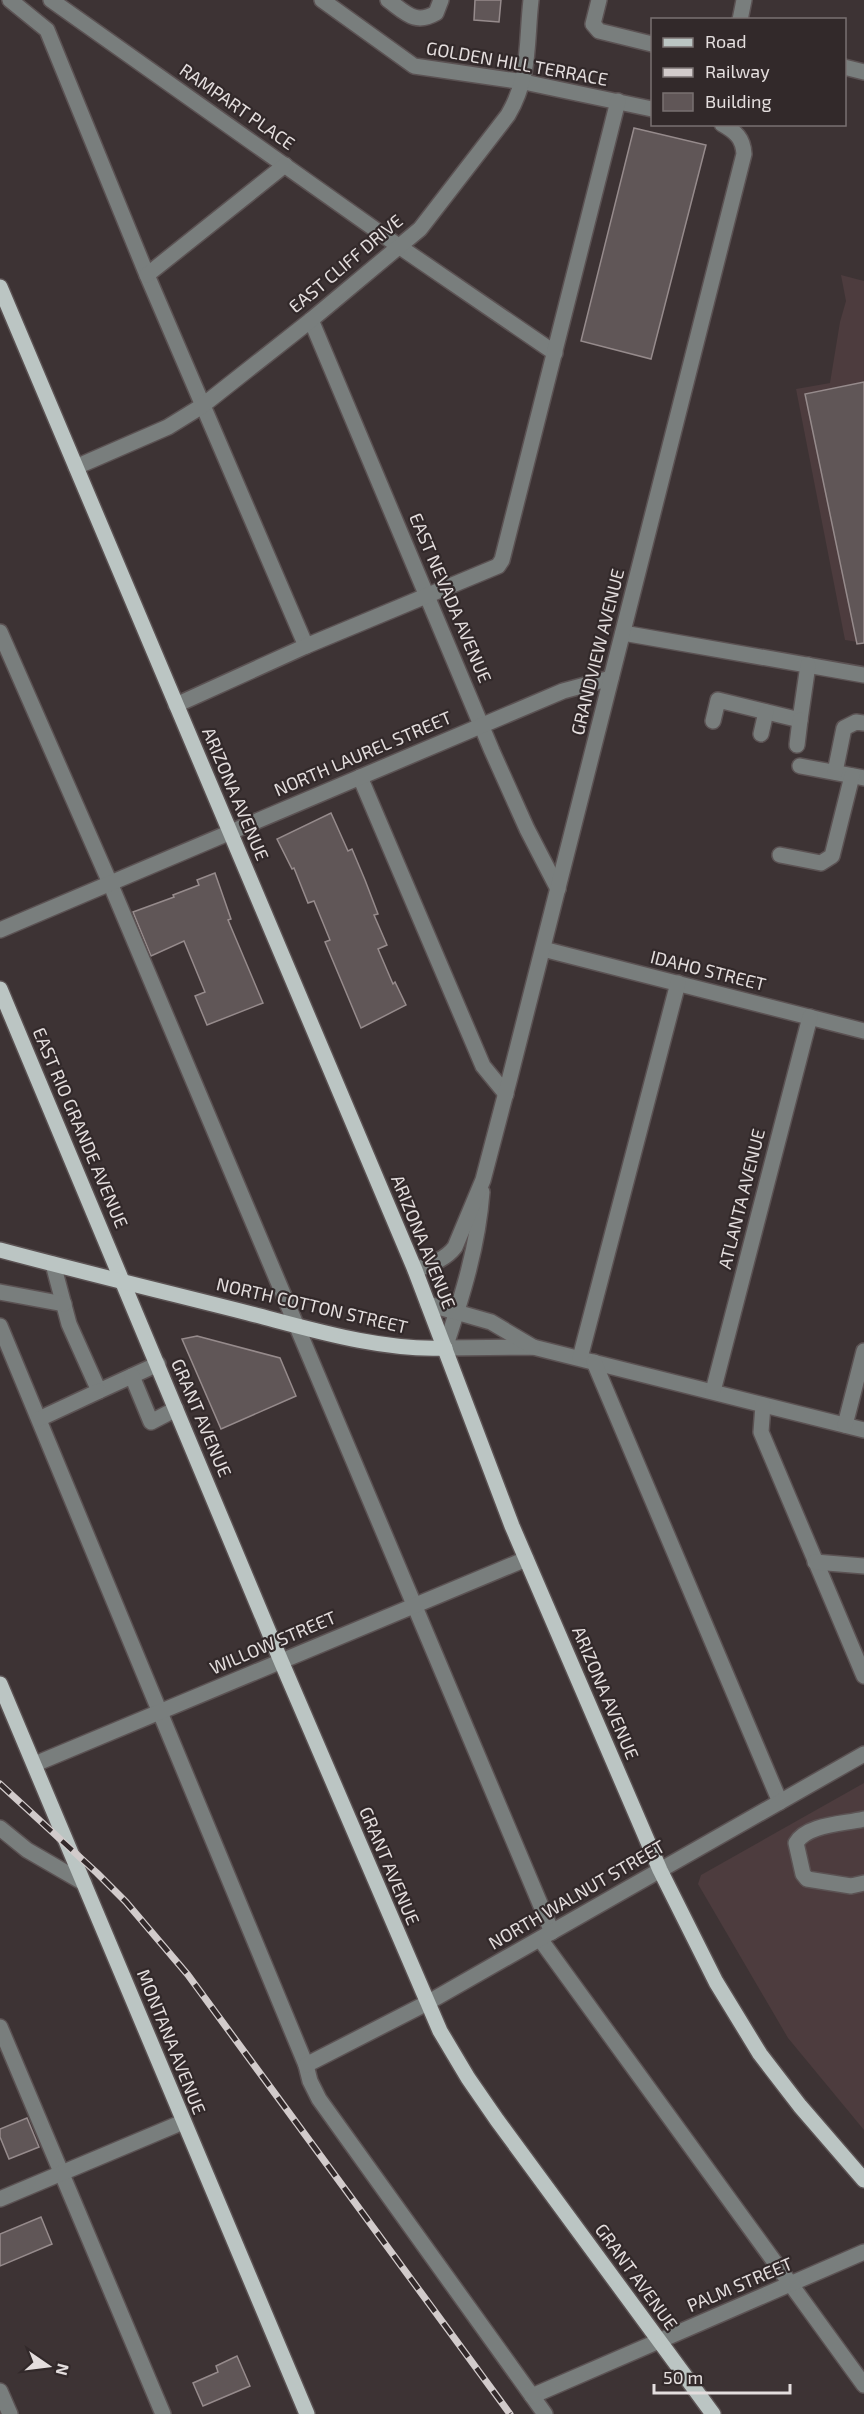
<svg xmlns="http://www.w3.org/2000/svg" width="864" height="2414" viewBox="0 0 864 2414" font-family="'Exo 2',sans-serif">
  <rect width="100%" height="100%" fill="#3d3334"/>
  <g fill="#4d3c3e">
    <polygon points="841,275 864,281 864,643 845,640 796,389 830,383 840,322 846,301"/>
    <polygon points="864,1783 864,2130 788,2038 698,1884 701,1875"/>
  </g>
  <g fill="#605657" stroke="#968b8c" stroke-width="1.5">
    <polygon points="475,0 501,0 499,22 474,20"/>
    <polygon points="634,128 706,145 651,359 581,341"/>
    <polygon points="864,382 864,643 857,644 805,394"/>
    <polygon points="331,813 348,851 352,849 365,880 378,914 374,915 387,945 378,949 393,984 395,982 406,1005 361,1028 325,942 330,940 314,901 308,903 294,868 292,869 277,839"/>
    <polygon points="215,873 231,919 228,920 263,1003 207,1025 195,996 205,992 184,941 151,956 133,912 174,897 173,895 199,885 197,880"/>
    <polygon points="197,1336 280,1358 296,1396 221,1429 182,1339"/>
    <polygon points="27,2118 39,2147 9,2159 0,2137 0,2129"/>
    <polygon points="41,2217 52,2244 0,2266 0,2234"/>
    <polygon points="237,2356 250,2386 203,2406 193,2383 218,2372 216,2366"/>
  </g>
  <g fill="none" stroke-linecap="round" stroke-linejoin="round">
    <g stroke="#5b5253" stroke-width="18">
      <g id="minor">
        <polyline points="10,0 47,30 147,275 306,646"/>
        <polyline points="51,0 400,247 555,353"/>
        <polyline points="322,0 414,66 524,82 652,109"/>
        <path d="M388,0C406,13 415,25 436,13L441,0"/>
        <polyline points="599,0 593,24 599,31 652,44"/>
        <polyline points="740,20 744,0"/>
        <polyline points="844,67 864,72"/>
        <polyline points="147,275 285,165"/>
        <polyline points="311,320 492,751 527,829 558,889"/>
        <path d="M76,467L168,427L202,406L311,320L420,229L508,115C531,76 526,43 531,0"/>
        <polyline points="0,632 110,883 552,1932"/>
        <polyline points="623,633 864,675"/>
        <polyline points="176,705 306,646 498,566 502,560 618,101"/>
        <polyline points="713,721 718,700 800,720 808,665"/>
        <polyline points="761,734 766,712"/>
        <polyline points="797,745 800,720"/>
        <polyline points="800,766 864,778"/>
        <polyline points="835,772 844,728 856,722 864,723"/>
        <polyline points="360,777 483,1066 506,1094"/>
        <polyline points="780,855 821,863 832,856 852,776"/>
        <polyline points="0,930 563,691 611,678"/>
        <polyline points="543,949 864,1031"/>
        <path d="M482,1192C478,1246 462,1297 445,1348L533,1347L864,1430"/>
        <polyline points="53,1264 69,1324 99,1391 158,1364"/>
        <path d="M415,1270C431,1264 445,1260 455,1247L483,1180L509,1081L744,154C743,138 736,132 722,124"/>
        <polyline points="0,1292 64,1304"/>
        <polyline points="428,1304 491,1322 533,1347"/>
        <polyline points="0,1326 306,2065 310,2081 319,2099 545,2414"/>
        <polyline points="580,1358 678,983"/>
        <polyline points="594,1362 780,1802"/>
        <polyline points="132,1376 151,1422 176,1409"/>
        <polyline points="713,1391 810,1017"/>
        <polyline points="763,1405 761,1432 864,1676"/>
        <polyline points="39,1419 99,1391"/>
        <polyline points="845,1425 864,1351"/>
        <polyline points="815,1562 864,1566"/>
        <polyline points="35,1764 526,1559"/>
        <path d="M864,1819C844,1824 807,1824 796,1843L803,1874L807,1879L851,1886L864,1883"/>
        <polyline points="0,1828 27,1850 84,1883"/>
        <polyline points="540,1939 864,2385"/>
        <polyline points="0,2027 163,2414"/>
        <polyline points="306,2065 427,2003 864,1754"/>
        <polyline points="0,2199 183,2122"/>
        <polyline points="0,2391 10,2414"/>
        <polyline points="532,2396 864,2252"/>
      </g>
    </g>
    <g stroke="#5b5253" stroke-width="18">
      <g id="major">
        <polyline points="0,287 415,1270 512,1526 660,1870 716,1982 760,2054 800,2106 864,2180"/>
        <polyline points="0,989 281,1661 440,2031 468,2078 497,2120 713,2414"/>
        <path d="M0,1250C82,1272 165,1292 248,1313C310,1329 380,1351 445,1348"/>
        <polyline points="0,1684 307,2414"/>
      </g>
    </g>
    <use href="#minor" stroke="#797e7d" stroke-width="15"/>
    <use href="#major" stroke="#bbc5c3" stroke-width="15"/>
    <g stroke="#d2cbcb" stroke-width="7">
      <polyline id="rail" points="0,1784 97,1873 126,1902 188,1975 510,2414"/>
    </g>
    <use href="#rail" stroke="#32292a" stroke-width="4.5" stroke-dasharray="14" stroke-linecap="butt"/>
  </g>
  <g text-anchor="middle" stroke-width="4.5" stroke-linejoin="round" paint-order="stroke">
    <g font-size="18" fill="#e4dede" stroke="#32292a">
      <text transform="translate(517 64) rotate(10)" y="6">GOLDEN HILL TERRACE</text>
      <text transform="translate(237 107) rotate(35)" y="6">RAMPART PLACE</text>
      <text transform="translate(346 264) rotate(-40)" y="6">EAST CLIFF DRIVE</text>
      <text transform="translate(450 598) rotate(67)" y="6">EAST NEVADA AVENUE</text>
      <text transform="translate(598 652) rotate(-76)" y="6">GRANDVIEW AVENUE</text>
      <text transform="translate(363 754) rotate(-23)" y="6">NORTH LAUREL STREET</text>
      <text transform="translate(235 794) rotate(67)" y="6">ARIZONA AVENUE</text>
      <text transform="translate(708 971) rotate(14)" y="6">IDAHO STREET</text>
      <text transform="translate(80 1128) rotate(67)" y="6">EAST RIO GRANDE AVENUE</text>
      <text transform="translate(742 1199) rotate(-76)" y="6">ATLANTA AVENUE</text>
      <text transform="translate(423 1242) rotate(68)" y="6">ARIZONA AVENUE</text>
      <text transform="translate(312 1306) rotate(13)" y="6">NORTH COTTON STREET</text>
      <text transform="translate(201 1418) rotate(67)" y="6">GRANT AVENUE</text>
      <text transform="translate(273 1643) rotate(-23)" y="6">WILLOW STREET</text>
      <text transform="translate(605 1693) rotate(67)" y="6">ARIZONA AVENUE</text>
      <text transform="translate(389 1866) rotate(67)" y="6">GRANT AVENUE</text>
      <text transform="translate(577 1895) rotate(-30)" y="6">NORTH WALNUT STREET</text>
      <text transform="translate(171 2042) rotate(68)" y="6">MONTANA AVENUE</text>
      <text transform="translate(636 2277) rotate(54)" y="6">GRANT AVENUE</text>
      <text transform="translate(740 2285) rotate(-23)" y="6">PALM STREET</text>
    </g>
  </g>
  <rect x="651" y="18" width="195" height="108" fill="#32292a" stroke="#797172" stroke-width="1.5"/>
  <rect x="663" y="38" width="30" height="9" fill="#bbc5c3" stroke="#797172" stroke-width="1.5"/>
  <text x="705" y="48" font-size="18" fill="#e4dede">Road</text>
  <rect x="663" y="68" width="30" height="9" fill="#d2cbcb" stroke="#797172" stroke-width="1.5"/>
  <text x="705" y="78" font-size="18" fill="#e4dede">Railway</text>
  <rect x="663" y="93" width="30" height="18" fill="#605657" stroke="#797172" stroke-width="1.5"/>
  <text x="705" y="108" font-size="18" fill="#e4dede">Building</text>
  <g transform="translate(48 2366) rotate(104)" stroke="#32292a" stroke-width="4.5" paint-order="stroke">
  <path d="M0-4.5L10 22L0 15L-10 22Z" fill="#e4dede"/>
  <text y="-9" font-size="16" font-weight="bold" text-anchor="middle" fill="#e4dede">N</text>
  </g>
  <path d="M654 2384v9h136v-9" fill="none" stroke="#e4dede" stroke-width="3"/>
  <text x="663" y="2384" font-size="18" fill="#e4dede" stroke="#32292a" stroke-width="4.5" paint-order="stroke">50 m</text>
</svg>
